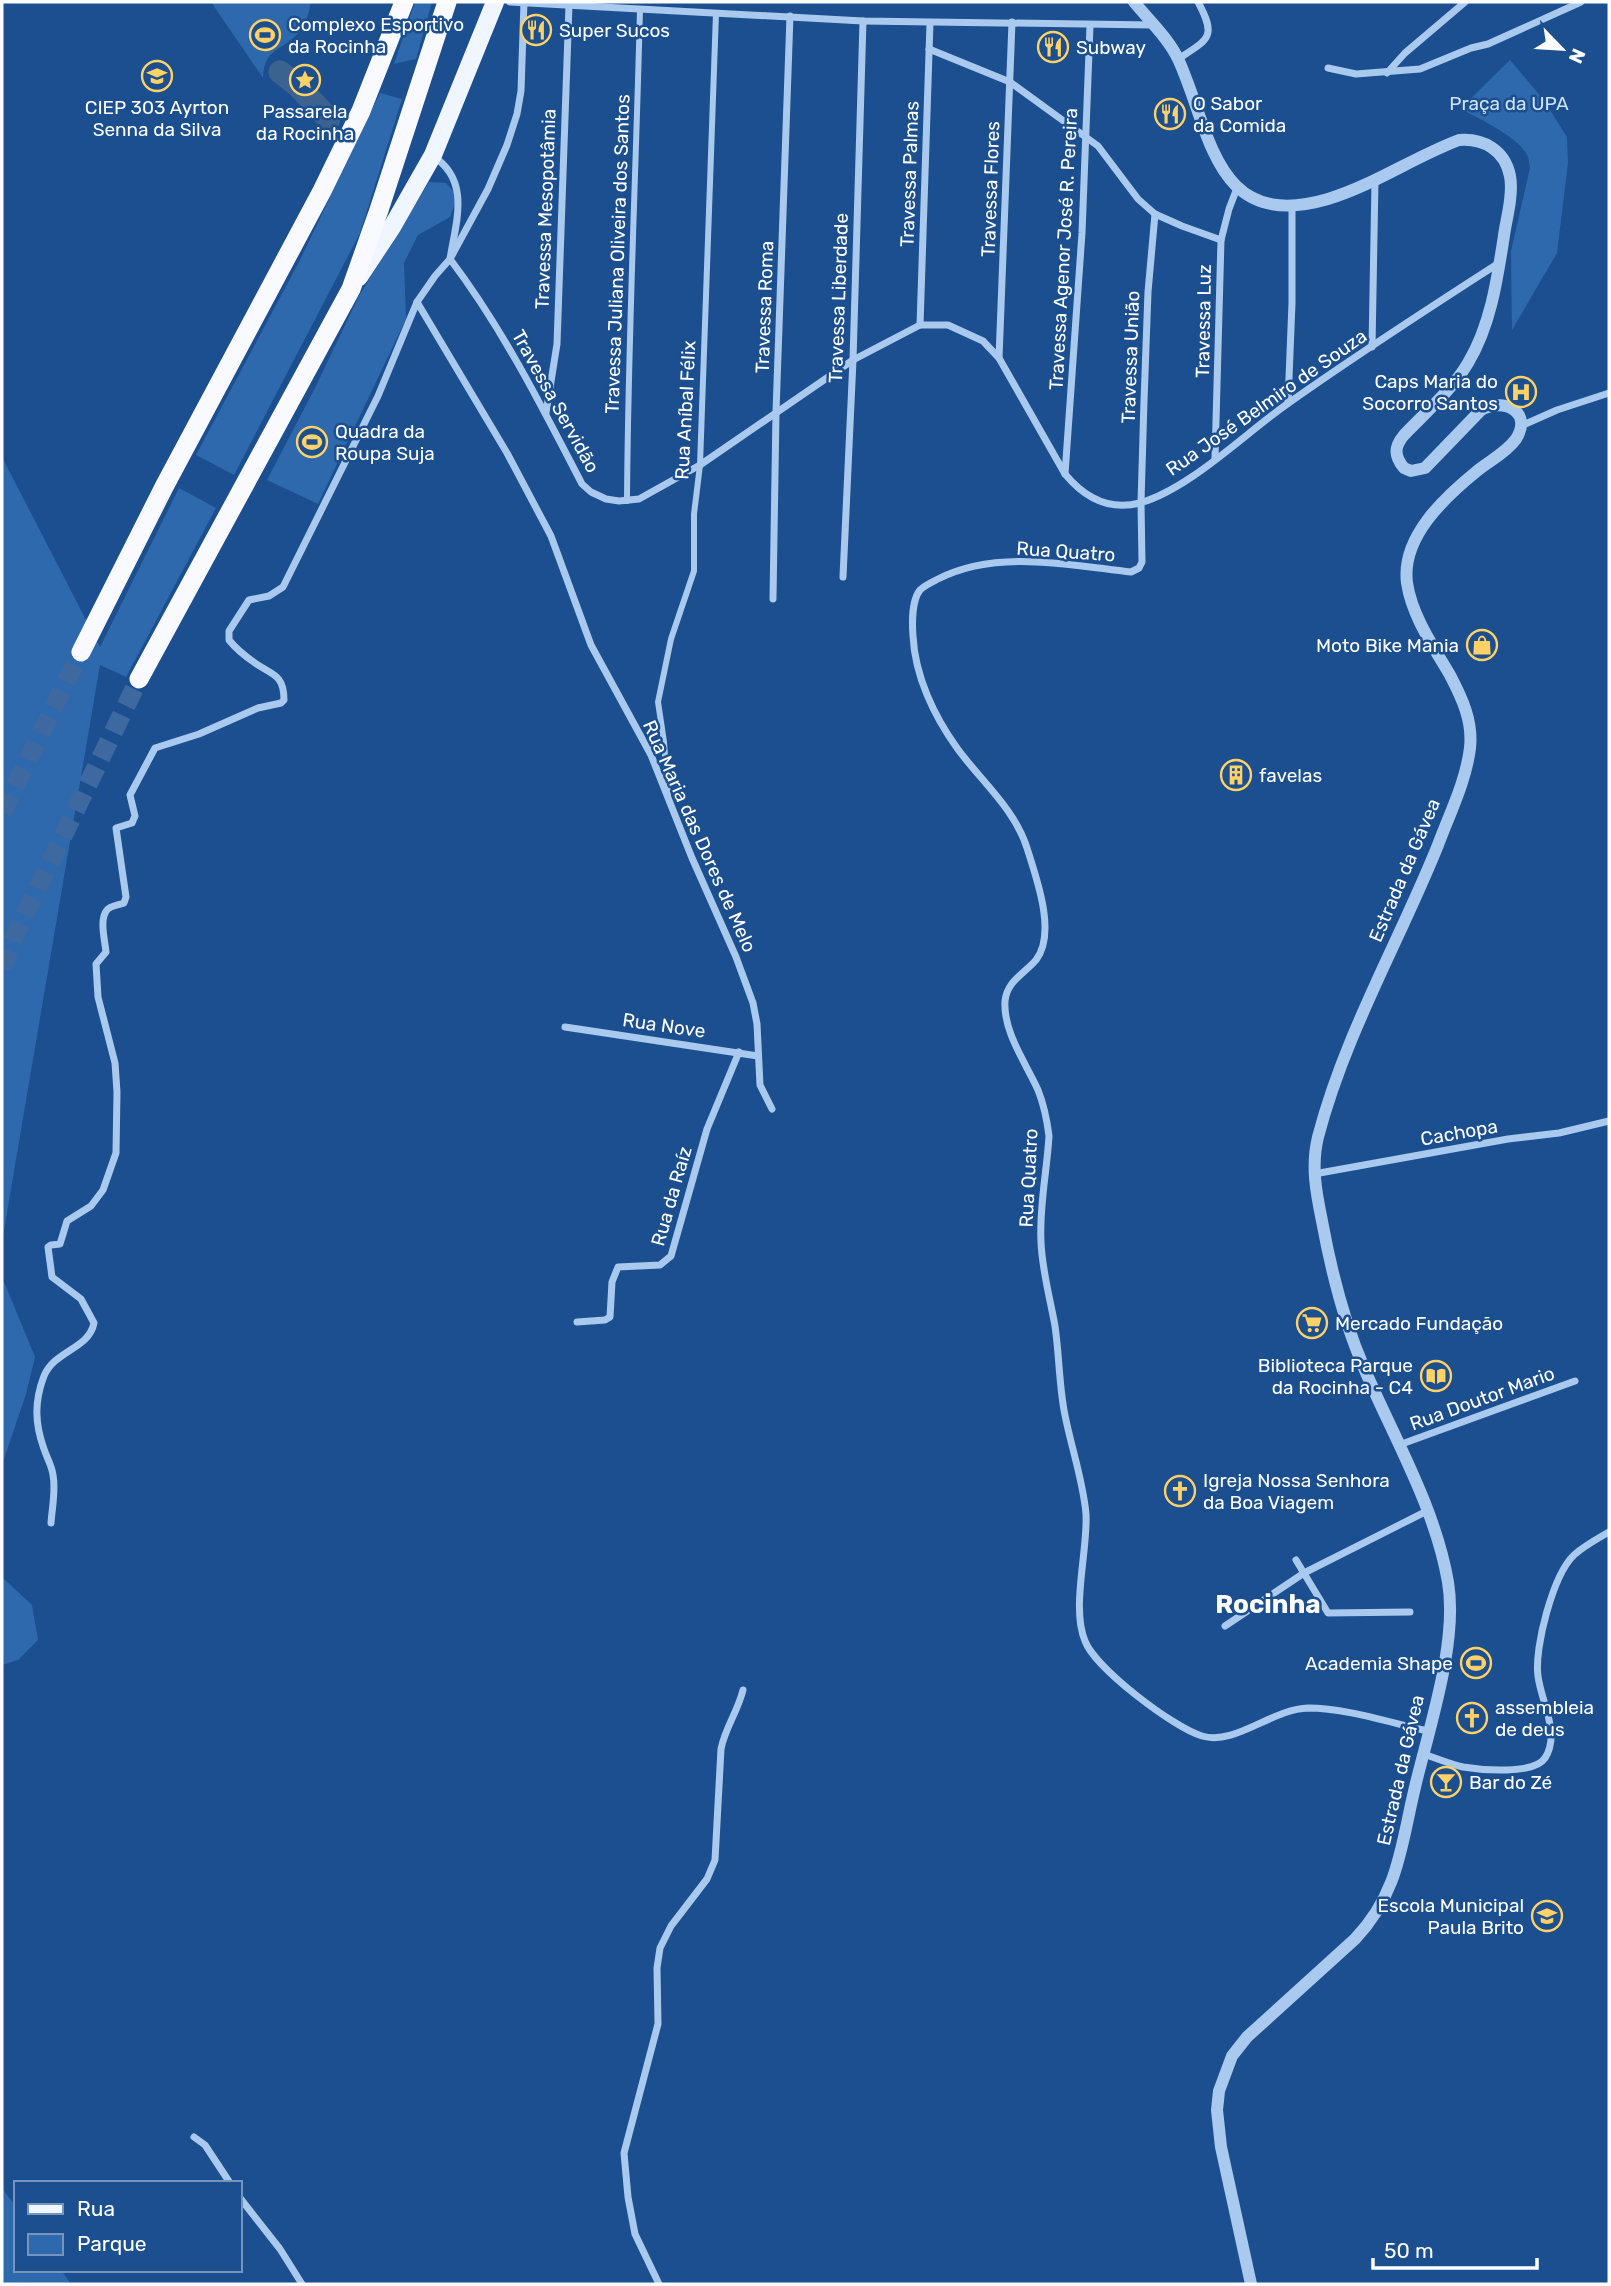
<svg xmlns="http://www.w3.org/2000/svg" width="1611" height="2286" viewBox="0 0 1611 2286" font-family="Rubik,sans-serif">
  <rect width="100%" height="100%" fill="#1b4f8f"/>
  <g fill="#2e69ad">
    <path d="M211,2H311C309,13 306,23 299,32C282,52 264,47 263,78Z"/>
    <polygon points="415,2 432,2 416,59 394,64"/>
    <path d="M1510,60L1543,99L1567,137L1568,163L1557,253L1512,330L1511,251L1530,168C1529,164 1529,160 1528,157C1522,139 1477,117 1460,109Z"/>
    <polygon points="380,93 402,99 360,233 234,475 196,455 299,262"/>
    <polygon points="429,182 446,183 458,196 450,217 418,235 404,263 406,319 318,504 267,480 315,388 359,296"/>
    <polygon points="2,457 100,647 179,488 216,508 126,677 100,665 2,1242"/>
    <polygon points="2,1277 35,1357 26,1394 2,1465"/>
    <polygon points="2,1577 32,1605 38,1640 18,1660 2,1665"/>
    <polygon points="2,2188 16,2207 16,2270 61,2270 71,2284 2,2284"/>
  </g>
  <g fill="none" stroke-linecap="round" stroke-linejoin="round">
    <polyline stroke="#3c6290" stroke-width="23" points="280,72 297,85 329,119"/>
    <g stroke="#3d69a0" stroke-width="19" stroke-dasharray="19 10" stroke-linecap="butt">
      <polyline points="2,812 81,652"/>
      <polyline points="2,968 13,939 139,679"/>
    </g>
    <g stroke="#a9c9ee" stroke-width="6">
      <path d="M627,501C628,337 636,173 640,9"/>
      <polyline points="668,795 664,742 658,702 671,639 694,571 694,514 700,465 716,13"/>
    </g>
    <g stroke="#a9c9ee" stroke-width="7">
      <polyline points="510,2 863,21 1153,25"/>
      <polyline points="929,49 1010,82 1098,146 1138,199 1155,214 1182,226 1221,240"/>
      <path d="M1178,59C1209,39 1217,37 1198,2"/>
      <polyline points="1328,68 1356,74 1420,69 1471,48 1488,44 1581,2"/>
      <polyline points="1387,73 1405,53 1465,2"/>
      <path d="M433,156C471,181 456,221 450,259C503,329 542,407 582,484L591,492L606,499L619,501L639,499L700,465L853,360L920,325H948L983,341L999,358L1065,474C1084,497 1109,511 1140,503C1191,488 1245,433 1290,402C1358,354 1429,308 1499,263"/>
      <path d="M1155,214L1148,292L1144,401L1141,502L1142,562L1139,568L1131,572C1069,565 996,549 938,579C932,582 925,585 920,590C912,600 912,623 913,636C915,676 934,716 957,748C980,780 1015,809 1027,848C1036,877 1057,933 1036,960C1024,974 1007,981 1005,1001C1003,1032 1026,1063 1038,1090C1044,1105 1047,1120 1049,1136C1047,1171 1039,1207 1041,1242C1042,1270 1050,1298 1055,1326C1059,1353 1059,1382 1064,1410C1070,1444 1083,1479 1086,1514C1088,1550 1071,1608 1085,1641C1095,1668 1174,1728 1202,1736C1235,1746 1272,1709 1308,1708C1346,1708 1391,1723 1428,1731"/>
      <polyline points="417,302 507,453 551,536 591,645 651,755 692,858 736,957 753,1003 757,1024 760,1085 772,1109"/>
      <polyline points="920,325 930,23"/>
      <polyline points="1372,347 1375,181"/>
      <polyline points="999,358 1012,22"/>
      <polyline points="1288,403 1292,303 1292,206"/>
      <polyline points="546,413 557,344 569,5"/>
      <polyline points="1521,426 1557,410 1609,393"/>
      <polyline points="1215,458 1221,240 1229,209 1237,188"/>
      <polyline points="1065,474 1082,233 1090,26"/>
      <polyline points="843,577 853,360 863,21"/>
      <polyline points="773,599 776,412 790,16"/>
      <polyline points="565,1027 758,1056"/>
      <polyline points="1314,1174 1508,1139 1559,1133 1609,1121"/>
      <polyline points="577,1322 605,1320 610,1317 612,1282 618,1267 660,1265 671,1256 707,1129 739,1052"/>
      <polyline points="1399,1445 1575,1381"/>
      <path d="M51,1523C52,1508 56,1490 53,1475C52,1466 47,1458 44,1449C35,1424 34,1402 44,1376C55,1350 89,1349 94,1323L81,1299L52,1277L48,1247L51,1245L60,1244L67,1221L91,1206L103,1190L116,1153L117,1092L115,1063L98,997L96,964L106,952C105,941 99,919 107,910C110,906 119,905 124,903L126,897L116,828L132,823L135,816L130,795L155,748L199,734L258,708L281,703L284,700C284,674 272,675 255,663C245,656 236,649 229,640V631L249,600L269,596L283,587L378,396L417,302L435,276L450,259L488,189L507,145L517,114L521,91L524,2"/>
      <polyline points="1296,1560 1328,1613 1410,1612"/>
      <polyline points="1225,1626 1304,1573 1427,1511"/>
      <path d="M1423,1754C1436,1758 1450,1764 1463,1767C1481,1770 1534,1775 1545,1758C1561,1733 1541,1702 1538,1676C1534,1648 1553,1575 1574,1555C1584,1546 1597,1539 1609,1532"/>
      <polyline points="194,2137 205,2145 230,2183"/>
      <polyline points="240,2198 280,2249 302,2284"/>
      <path d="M659,2284L635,2234L628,2197L624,2153L658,2024L657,1968L660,1948L671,1926L707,1879L715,1860L721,1749C725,1728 738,1711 743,1690"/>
    </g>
    <path stroke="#a9c9ee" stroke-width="12" d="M1134,2C1149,20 1170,40 1179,61C1212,135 1215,232 1328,199C1374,185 1414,157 1459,140C1483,138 1505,150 1510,176C1513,192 1508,213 1505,229C1498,274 1492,323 1468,363C1452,390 1426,412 1404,435C1394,447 1394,456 1404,468L1411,471L1425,468L1481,410C1504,397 1533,412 1516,439C1506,453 1489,461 1477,471C1445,497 1401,537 1407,583C1412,616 1433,646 1450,675C1462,698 1473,721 1470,748C1466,781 1450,813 1438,845C1399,942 1345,1034 1318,1137C1311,1166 1316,1192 1322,1221C1331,1270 1344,1322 1364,1368C1394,1438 1435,1507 1448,1582C1458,1641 1430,1725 1416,1783C1401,1843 1400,1892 1355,1939L1247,2037L1232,2056L1219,2091L1217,2110L1221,2147L1251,2284"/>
    <polyline stroke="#f0f6ff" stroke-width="18" points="359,277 392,227 433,155 495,2"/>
    <g stroke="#f8faff" stroke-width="19">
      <polyline points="81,652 164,487 322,191 361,111 404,2"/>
      <polyline points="139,679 351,289 379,210 447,2"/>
    </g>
  </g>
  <defs>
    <g id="restaurant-ring" transform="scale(1.575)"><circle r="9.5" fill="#1b4f8f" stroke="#ffd166" stroke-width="1.5"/><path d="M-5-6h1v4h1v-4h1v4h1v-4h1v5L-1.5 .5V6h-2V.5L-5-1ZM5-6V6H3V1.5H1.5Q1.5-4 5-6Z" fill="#ffd166"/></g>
    <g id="stadium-ring" transform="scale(1.575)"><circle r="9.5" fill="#1b4f8f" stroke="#ffd166" stroke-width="1.5"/><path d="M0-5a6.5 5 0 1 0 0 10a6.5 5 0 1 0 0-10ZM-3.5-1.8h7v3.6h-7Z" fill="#ffd166"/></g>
    <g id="school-ring" transform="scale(1.575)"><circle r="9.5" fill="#1b4f8f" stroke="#ffd166" stroke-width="1.5"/><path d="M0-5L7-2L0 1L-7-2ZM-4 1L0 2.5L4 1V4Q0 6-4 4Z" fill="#ffd166"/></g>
    <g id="sight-ring" transform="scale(1.575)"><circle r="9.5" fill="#1b4f8f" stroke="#ffd166" stroke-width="1.5"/><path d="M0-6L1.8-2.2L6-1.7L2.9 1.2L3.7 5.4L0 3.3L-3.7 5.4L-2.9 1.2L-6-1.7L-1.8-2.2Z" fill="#ffd166"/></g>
    <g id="hospital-ring" transform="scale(1.575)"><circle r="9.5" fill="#1b4f8f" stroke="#ffd166" stroke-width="1.5"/><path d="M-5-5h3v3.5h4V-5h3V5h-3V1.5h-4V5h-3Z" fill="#ffd166"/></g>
    <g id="shop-ring" transform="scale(1.575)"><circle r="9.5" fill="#1b4f8f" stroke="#ffd166" stroke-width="1.5"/><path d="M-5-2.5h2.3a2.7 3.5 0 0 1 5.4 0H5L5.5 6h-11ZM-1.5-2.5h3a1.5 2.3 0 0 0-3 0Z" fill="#ffd166"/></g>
    <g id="building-ring" transform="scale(1.575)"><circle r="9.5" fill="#1b4f8f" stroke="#ffd166" stroke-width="1.5"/><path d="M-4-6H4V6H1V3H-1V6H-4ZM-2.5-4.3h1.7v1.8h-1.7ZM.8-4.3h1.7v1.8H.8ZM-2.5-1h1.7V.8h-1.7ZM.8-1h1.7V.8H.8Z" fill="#ffd166"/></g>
    <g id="supermarket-ring" transform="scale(1.575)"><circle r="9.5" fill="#1b4f8f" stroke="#ffd166" stroke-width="1.5"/><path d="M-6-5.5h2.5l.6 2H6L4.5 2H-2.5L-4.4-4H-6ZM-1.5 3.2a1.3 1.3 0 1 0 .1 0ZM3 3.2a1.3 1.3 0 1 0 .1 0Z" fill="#ffd166"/></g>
    <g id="library-ring" transform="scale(1.575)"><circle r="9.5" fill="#1b4f8f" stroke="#ffd166" stroke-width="1.5"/><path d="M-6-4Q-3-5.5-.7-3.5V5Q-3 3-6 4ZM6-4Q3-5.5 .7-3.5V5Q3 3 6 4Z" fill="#ffd166"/></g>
    <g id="church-ring" transform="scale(1.575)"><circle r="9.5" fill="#1b4f8f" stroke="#ffd166" stroke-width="1.5"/><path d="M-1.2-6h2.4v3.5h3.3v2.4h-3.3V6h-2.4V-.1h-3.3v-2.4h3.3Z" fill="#ffd166"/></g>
    <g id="bar-ring" transform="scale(1.575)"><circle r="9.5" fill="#1b4f8f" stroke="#ffd166" stroke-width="1.5"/><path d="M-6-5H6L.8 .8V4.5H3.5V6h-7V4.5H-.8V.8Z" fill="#ffd166"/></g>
  </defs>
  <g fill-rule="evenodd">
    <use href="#restaurant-ring" x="536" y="30"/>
    <use href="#stadium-ring" x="265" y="35"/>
    <use href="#restaurant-ring" x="1053" y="47"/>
    <use href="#school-ring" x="157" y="76"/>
    <use href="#sight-ring" x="305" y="80"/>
    <use href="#restaurant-ring" x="1170" y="114"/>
    <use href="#hospital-ring" x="1521" y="392"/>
    <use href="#stadium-ring" x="312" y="442"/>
    <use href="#shop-ring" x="1482" y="645"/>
    <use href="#building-ring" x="1236" y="775"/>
    <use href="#supermarket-ring" x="1312" y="1323"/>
    <use href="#library-ring" x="1436" y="1376"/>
    <use href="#church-ring" x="1180" y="1491"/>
    <use href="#stadium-ring" x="1476" y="1663"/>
    <use href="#church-ring" x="1472" y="1718"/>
    <use href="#bar-ring" x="1446" y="1782"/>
    <use href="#school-ring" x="1547" y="1916"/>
  </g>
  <g text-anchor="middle" stroke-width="5" stroke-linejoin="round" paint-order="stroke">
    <g font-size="19" fill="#fff" stroke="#1b4f8f" text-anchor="start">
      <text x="288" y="31">Complexo Esportivo<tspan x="288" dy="22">da Rocinha</tspan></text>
      <text x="559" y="37">Super Sucos</text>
      <text x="1076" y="54">Subway</text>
      <text x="1193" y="110">O Sabor<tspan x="1193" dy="22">da Comida</tspan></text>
      <text x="157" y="114" text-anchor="middle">CIEP 303 Ayrton<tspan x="157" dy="22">Senna da Silva</tspan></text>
      <text x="305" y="118" text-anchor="middle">Passarela<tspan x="305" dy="22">da Rocinha</tspan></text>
      <text x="1498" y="388" text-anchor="end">Caps Maria do<tspan x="1498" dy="22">Socorro Santos</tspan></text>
      <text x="335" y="438">Quadra da<tspan x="335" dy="22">Roupa Suja</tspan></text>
      <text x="1459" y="652" text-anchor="end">Moto Bike Mania</text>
      <text x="1259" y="782">favelas</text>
      <text x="1335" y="1330">Mercado Fundação</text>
      <text x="1413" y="1372" text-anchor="end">Biblioteca Parque<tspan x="1413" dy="22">da Rocinha - C4</tspan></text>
      <text x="1203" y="1487">Igreja Nossa Senhora<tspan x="1203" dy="22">da Boa Viagem</tspan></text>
      <text x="1453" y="1670" text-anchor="end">Academia Shape</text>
      <text x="1495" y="1714">assembleia<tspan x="1495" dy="22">de deus</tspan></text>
      <text x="1469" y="1789">Bar do Zé</text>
      <text x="1524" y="1912" text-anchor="end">Escola Municipal<tspan x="1524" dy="22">Paula Brito</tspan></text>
    </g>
    <g font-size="19" fill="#cfe3fa" stroke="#1b4f8f">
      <text x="1509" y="110">Praça da UPA</text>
    </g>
    <g font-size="19" fill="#fff" stroke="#1b4f8f">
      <text transform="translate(909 174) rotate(-88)" y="7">Travessa Palmas</text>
      <text transform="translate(990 189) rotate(-88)" y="7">Travessa Flores</text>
      <text transform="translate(545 209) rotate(-88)" y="7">Travessa Mesopotâmia</text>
      <text transform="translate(1063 249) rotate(-87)" y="7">Travessa Agenor José R. Pereira</text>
      <text transform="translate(617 254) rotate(-88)" y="7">Travessa Juliana Oliveira dos Santos</text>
      <text transform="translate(838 298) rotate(-88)" y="7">Travessa Liberdade</text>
      <text transform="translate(764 307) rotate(-88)" y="7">Travessa Roma</text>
      <text transform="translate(1203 321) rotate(-89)" y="7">Travessa Luz</text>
      <text transform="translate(1130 357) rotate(-88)" y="7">Travessa União</text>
      <text transform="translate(556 401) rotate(61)" y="7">Travessa Servidão</text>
      <text transform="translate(1266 402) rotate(-35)" y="7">Rua José Belmiro de Souza</text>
      <text transform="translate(685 410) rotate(-87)" y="7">Rua Aníbal Félix</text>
      <text transform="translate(1066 551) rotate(4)" y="7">Rua Quatro</text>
      <text transform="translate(700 836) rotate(66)" y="7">Rua Maria das Dores de Melo</text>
      <text transform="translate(1404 870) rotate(-67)" y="7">Estrada da Gávea</text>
      <text transform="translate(664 1025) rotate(8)" y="7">Rua Nove</text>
      <text transform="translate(1459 1132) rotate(-10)" y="7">Cachopa</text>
      <text transform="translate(1028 1178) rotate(-87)" y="7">Rua Quatro</text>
      <text transform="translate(671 1196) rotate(-74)" y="7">Rua da Raíz</text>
      <text transform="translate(1482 1398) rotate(-20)" y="7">Rua Doutor Mario</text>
      <text transform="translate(1400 1770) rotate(-77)" y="7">Estrada da Gávea</text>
    </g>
    <g font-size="26" font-weight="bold" fill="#fff" stroke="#1b4f8f">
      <text x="1268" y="1613">Rocinha</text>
    </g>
  </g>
  <rect width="1611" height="2286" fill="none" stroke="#ffffff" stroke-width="7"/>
  <rect x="14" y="2181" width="228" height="91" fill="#1b4f8f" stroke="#7695bc" stroke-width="2"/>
  <rect x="28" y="2204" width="35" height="10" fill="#f0f6ff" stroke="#7695bc" stroke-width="2"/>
  <text x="77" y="2216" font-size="21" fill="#ffffff">Rua</text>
  <rect x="28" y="2234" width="35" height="21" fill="#2e69ad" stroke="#7695bc" stroke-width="2"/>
  <text x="77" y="2251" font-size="21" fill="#ffffff">Parque</text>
  <g transform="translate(1562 49) rotate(115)" stroke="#1b4f8f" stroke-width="5" paint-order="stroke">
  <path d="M0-5L12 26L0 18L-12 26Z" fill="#ffffff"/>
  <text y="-10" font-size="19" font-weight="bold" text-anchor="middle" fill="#ffffff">N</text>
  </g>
  <path d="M1373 2258v10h164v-10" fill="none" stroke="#ffffff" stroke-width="3.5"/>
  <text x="1384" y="2258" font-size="21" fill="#ffffff" stroke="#1b4f8f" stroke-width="5" paint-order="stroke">50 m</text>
</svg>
